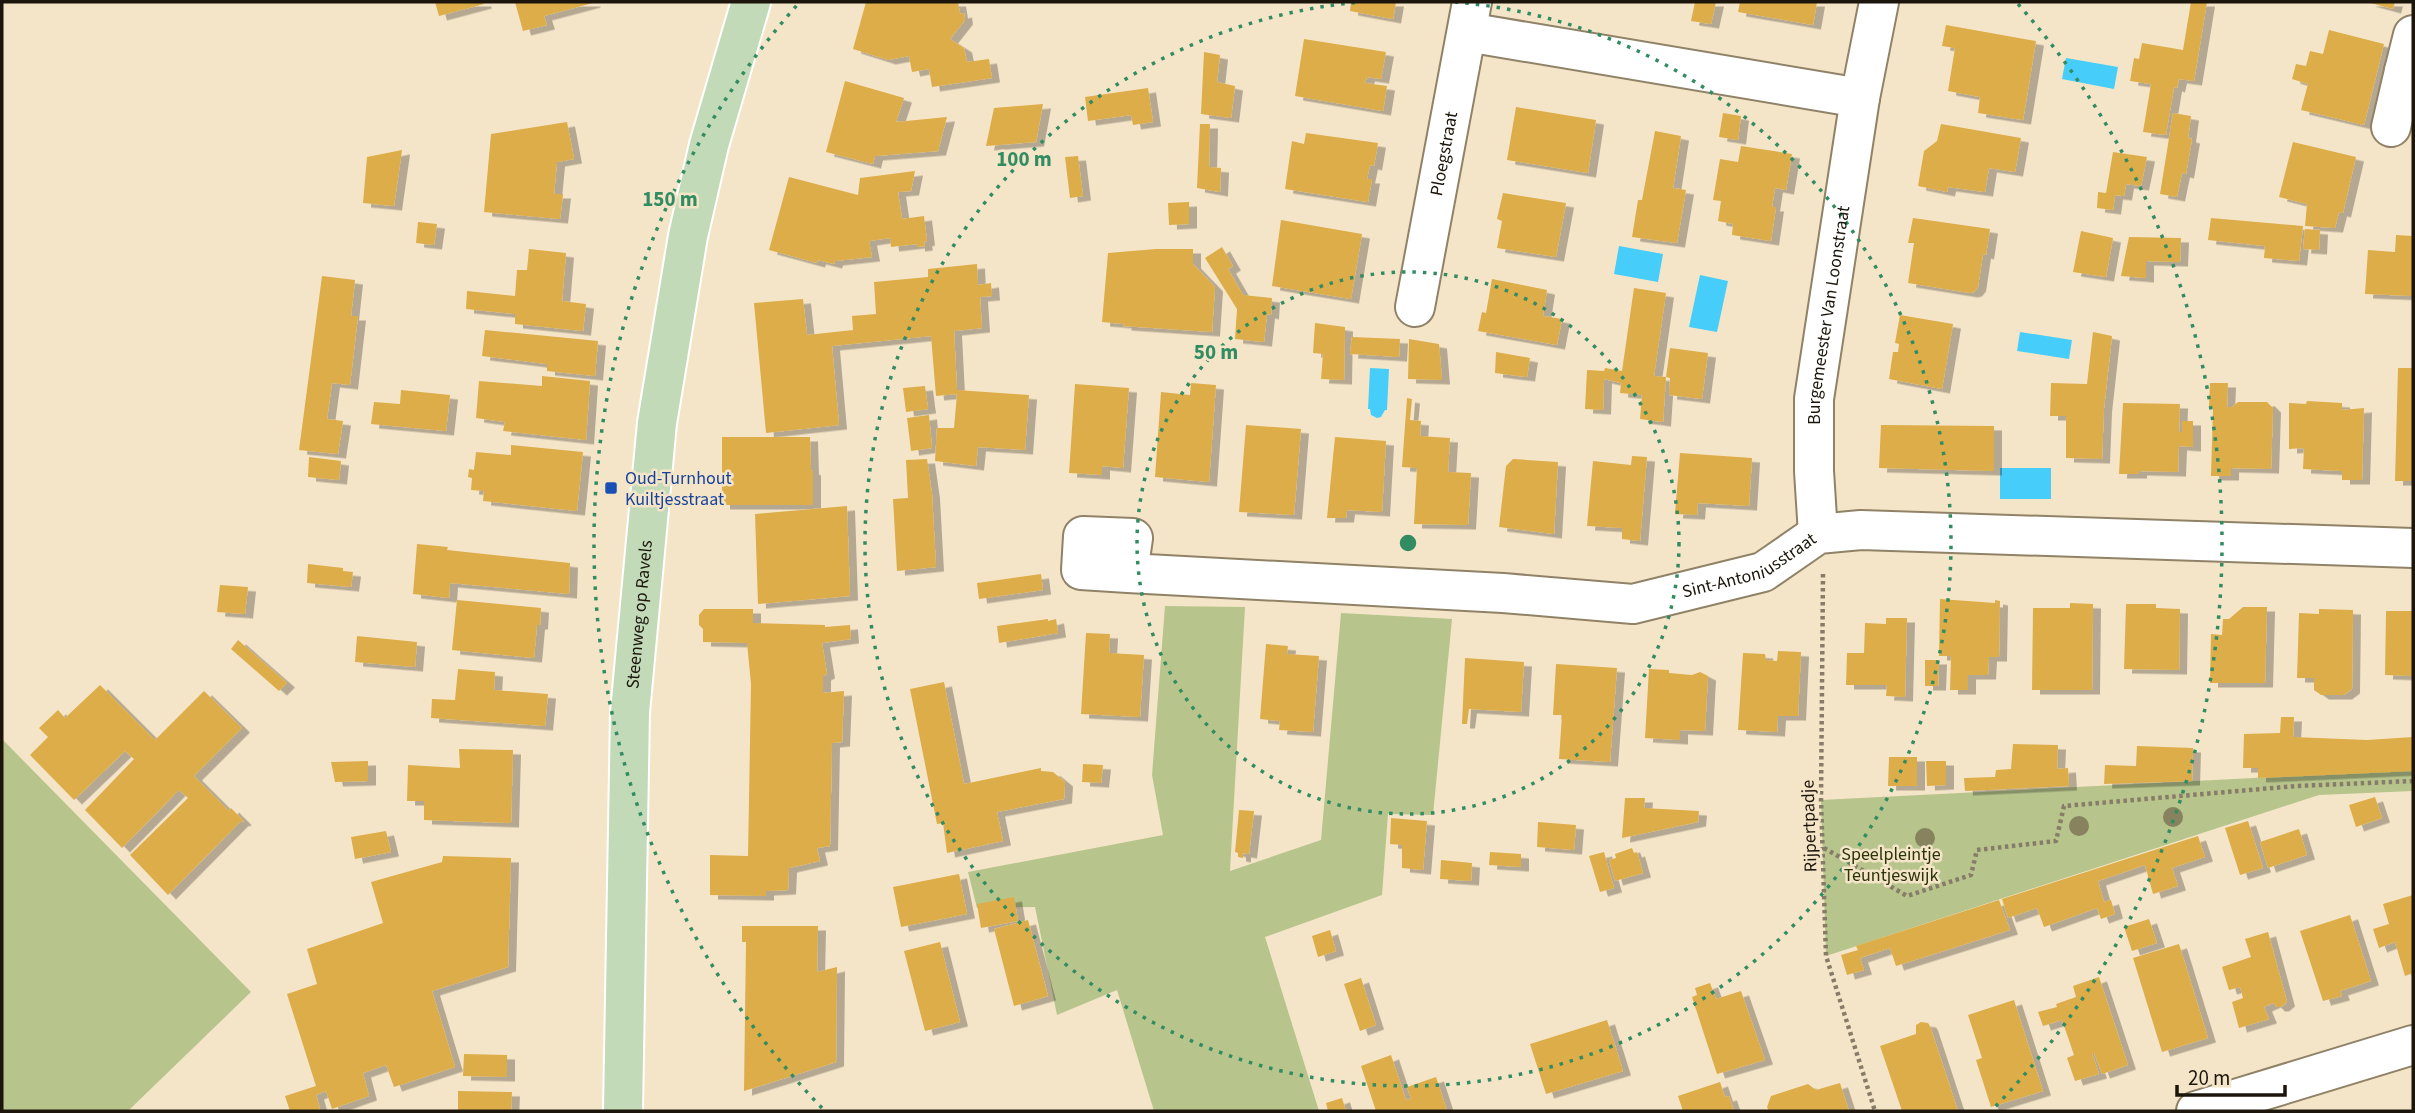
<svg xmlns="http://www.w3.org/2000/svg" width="2415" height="1113" viewBox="0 0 2415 1113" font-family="'Source Sans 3',sans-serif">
  <defs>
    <filter id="shadow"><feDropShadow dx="8" dy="4.5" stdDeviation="0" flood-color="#0004"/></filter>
  </defs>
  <rect width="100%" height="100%" fill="#f5e5c8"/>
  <g fill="#b7c58c">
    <polygon points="1165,606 1245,607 1230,871 1321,840 1341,613 1452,619 1433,815 1388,814 1382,895 1265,937 1319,1111 1154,1111 1117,990 1057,1015 1035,907 977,908 968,872 1163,835 1152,775"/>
    <polygon points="2,739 251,992 128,1111 2,1111"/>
    <polygon points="2413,770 2413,791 2319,795 1826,956 1821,800"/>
  </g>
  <g fill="#46cdf9">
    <polygon points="2066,58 2118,67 2114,89 2062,79"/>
    <polygon points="1619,246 1663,254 1658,282 1614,274"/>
    <polygon points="1700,275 1728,281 1717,332 1689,327"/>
    <polygon points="2020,332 2072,340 2069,359 2017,351"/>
    <polygon points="1370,368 1389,369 1387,410 1385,410 1381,417 1377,418 1371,415 1370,409 1368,409"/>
    <rect x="2000" y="468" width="51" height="31"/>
  </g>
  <g fill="#ddad49" filter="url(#shadow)">
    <polygon points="435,2 483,2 484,4 439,16"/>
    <polygon points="515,2 592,2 593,3 544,16 547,25 523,31"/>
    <polygon points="866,2 958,2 960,14 964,13 965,20 950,39 964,48 967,62 989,59 992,78 932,87 929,69 912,72 909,56 888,60 853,49"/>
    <polygon points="1351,2 1396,2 1393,19 1350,11"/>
    <polygon points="1695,2 1716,2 1711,24 1691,21"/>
    <polygon points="1740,2 1817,2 1813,25 1738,12"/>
    <polygon points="2191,2 2207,2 2194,81 2179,79 2177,88 2174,87 2166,135 2143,132 2151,84 2130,81 2134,58 2139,59 2142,43 2183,50"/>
    <polygon points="2367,2 2395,2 2393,9"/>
    <polygon points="1946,25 2036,41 2023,120 1978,113 1980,97 1948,91 1955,48 1942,46"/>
    <polygon points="2329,30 2384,44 2364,125 2301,110 2308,84 2292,79 2296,64 2306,66 2310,51 2323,54"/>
    <polygon points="1304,39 1386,52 1381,79 1367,77 1365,83 1387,86 1383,111 1295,96"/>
    <polygon points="1204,52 1220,55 1217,82 1235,86 1231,118 1201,114"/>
    <polygon points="845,81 904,98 896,122 947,117 938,151 875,156 873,164 826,152"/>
    <polygon points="1148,88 1153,122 1133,125 1131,115 1088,121 1085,97"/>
    <polygon points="1043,104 1036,142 986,146 994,108"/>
    <polygon points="1516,107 1596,120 1588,173 1507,160"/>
    <polygon points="1723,113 1741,116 1738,140 1719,137"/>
    <polygon points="2173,113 2191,116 2188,138 2192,139 2186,174 2182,173 2177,197 2160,194"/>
    <polygon points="567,122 574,159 557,162 554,194 563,194 560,219 484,212 491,134"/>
    <polygon points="1200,124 1210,124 1209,167 1221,168 1220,192 1197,188"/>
    <polygon points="1941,124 2021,138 2015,172 1989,168 1985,192 1948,187 1947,192 1918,186 1924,151 1937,141"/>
    <polygon points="1655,131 1681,136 1673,188 1686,190 1677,243 1632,237 1638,200 1642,200"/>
    <polygon points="1306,133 1378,143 1374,166 1370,165 1367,179 1372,179 1368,202 1285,189 1292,141 1304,144"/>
    <polygon points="2293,142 2356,157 2343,213 2339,212 2335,228 2305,226 2307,204 2279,197"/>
    <polygon points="1741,146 1792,154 1786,190 1775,188 1772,207 1776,207 1771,241 1732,235 1733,224 1718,221 1721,201 1713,200 1720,159 1738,162"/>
    <polygon points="402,150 394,206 363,203 367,157"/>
    <polygon points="2113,152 2147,157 2141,186 2126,184 2124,196 2115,195 2113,210 2097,208 2098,192 2106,193"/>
    <polygon points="1078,156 1083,196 1070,198 1065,157"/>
    <polygon points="915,171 911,191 898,192 902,219 924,216 927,241 924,242 925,246 917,247 917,244 891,247 890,238 869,241 872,257 835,261 834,264 818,260 817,263 769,250 789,177 858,195 860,178"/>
    <polygon points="1503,193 1566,203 1556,257 1497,248 1502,221 1497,219"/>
    <polygon points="1189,202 1189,224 1169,225 1168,203"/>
    <polygon points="1913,218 1990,229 1986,255 1983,254 1978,287 1974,292 1970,293 1908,283 1914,243 1908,243"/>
    <polygon points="2211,218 2303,226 2299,261 2264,258 2265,246 2208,240"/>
    <polygon points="1281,220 1362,234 1351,299 1272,286"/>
    <polygon points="418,222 437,224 434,245 416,243"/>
    <polygon points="2305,229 2320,230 2319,250 2303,249"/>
    <polygon points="2081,231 2113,238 2106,277 2073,272"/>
    <polygon points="2396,235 2413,236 2413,296 2365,294 2368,250 2395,252"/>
    <polygon points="2129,237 2181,238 2180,262 2146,261 2146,278 2121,276"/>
    <polygon points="1222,247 1233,266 1228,269 1243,295 1272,298 1271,315 1267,314 1264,342 1235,339 1237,309 1205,258"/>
    <polygon points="529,249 566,253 562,301 586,304 583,331 515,324 515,314 466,309 467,291 515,296 517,270 527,270"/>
    <polygon points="1156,249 1193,249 1193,264 1215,287 1212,332 1123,326 1124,324 1102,322 1108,253"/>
    <polygon points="977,264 978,285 991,283 992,296 980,297 982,328 954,331 957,390 1029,395 1025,450 978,447 976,466 935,461 937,428 954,428 957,394 936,396 931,336 832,346 839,425 766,433 754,303 803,299 807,335 853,330 852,316 876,314 874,282 928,277 928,269"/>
    <polygon points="322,276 355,280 351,316 358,316 350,385 332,383 327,419 343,421 338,454 299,450"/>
    <polygon points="1492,279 1547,290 1543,316 1562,319 1557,345 1478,331 1482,312 1486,313"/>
    <polygon points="1634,288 1666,293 1654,376 1666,377 1670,348 1708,353 1702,399 1669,395 1670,378 1666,377 1663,422 1640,419 1642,395 1620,393 1621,383 1604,379 1603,410 1585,409 1587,370 1604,371 1605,368 1622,371"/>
    <polygon points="1900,315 1953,324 1942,389 1889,379 1893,352 1898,352 1899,344 1895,343"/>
    <polygon points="1315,323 1345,327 1344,380 1321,379 1323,354 1313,353"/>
    <polygon points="485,330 598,341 595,376 547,371 547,364 482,356"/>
    <polygon points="2093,332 2112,336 2104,408 2102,459 2066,458 2066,416 2050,416 2051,383 2087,384"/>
    <polygon points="1352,337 1400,339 1399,357 1350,354"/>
    <polygon points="1409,339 1439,344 1442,380 1408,379"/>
    <polygon points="1496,352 1530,358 1527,377 1495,373"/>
    <polygon points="2398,368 2413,368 2413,481 2395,481"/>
    <polygon points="542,376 590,381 586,440 503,431 505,422 476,418 479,381 542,386"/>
    <polygon points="1191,383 1216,385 1209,482 1155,477 1161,392 1190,395"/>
    <polygon points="2210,383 2228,383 2227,407 2232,407 2238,402 2267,402 2273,408 2271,469 2231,468 2231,476 2211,476 2213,408 2209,408"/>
    <polygon points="1075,384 1129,388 1123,468 1102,466 1102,475 1069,473"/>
    <polygon points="925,386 928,409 906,412 903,388"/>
    <polygon points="401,390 450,395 446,431 371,424 374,402 400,404"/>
    <polygon points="1407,398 1412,399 1410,420 1421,421 1420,436 1450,438 1448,472 1471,473 1468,525 1414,524 1417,468 1402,467"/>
    <polygon points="2307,401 2342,403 2342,410 2364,408 2362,480 2342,480 2342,471 2303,469 2304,448 2289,449 2289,403 2306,404"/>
    <polygon points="2123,403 2180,404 2179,432 2182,432 2182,421 2193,421 2193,447 2179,446 2178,472 2139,471 2139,474 2119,474"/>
    <polygon points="929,415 932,448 911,451 907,418"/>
    <polygon points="1246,425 1301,429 1294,515 1239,512"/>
    <polygon points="1881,425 1994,426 1994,471 1879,468"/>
    <polygon points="722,437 810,437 811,470 813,471 813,505 722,505"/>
    <polygon points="1335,437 1386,441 1382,512 1347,510 1346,518 1327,518"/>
    <polygon points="511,445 583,452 577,511 483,501 484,491 471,490 472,478 468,477 469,469 474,470 476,452 511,455"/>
    <polygon points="1680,453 1752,458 1749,506 1698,503 1697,515 1675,514"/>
    <polygon points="1632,456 1647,457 1640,541 1622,539 1622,528 1587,526 1593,461 1631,465"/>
    <polygon points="309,457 341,461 339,480 308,477"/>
    <polygon points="927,459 932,494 936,567 897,571 893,499 908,498 906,460"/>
    <polygon points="1513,459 1558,462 1554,534 1499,527 1506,466"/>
    <polygon points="847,506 850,596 758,604 755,514"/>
    <polygon points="417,544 448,547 447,550 570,563 569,594 450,583 449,598 413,594"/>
    <polygon points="308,564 343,568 343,571 353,572 351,587 307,583"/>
    <polygon points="1041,574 1043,590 979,599 977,583"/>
    <polygon points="220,585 248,587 245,614 217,612"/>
    <polygon points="1940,599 1995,603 1995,600 2000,601 1999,657 1989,657 1988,675 1968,675 1968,690 1950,690 1951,656 1939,656"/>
    <polygon points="457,600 541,608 540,625 537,625 534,658 452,650"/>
    <polygon points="2070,603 2093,604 2092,690 2032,690 2033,608 2070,608"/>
    <polygon points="2126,604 2156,604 2156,608 2180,609 2179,670 2124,669"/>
    <polygon points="2243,607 2267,607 2265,683 2210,683 2211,634 2222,635 2223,619 2229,619"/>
    <polygon points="704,609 753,609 753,623 825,625 825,627 850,625 851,639 822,643 827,674 823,676 823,693 844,691 842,742 832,743 830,846 817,848 820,861 789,868 788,890 766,891 766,896 710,895 710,855 748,856 751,684 747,643 703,642 703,629 699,625 699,615"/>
    <polygon points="2319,609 2353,610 2352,689 2344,695 2321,695 2314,690 2314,678 2297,678 2299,613 2319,614"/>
    <polygon points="2386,611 2413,611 2413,676 2385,675"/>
    <polygon points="1886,618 1907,618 1905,697 1886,696 1887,685 1846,685 1847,653 1864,653 1865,623 1886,624"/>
    <polygon points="1048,619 1048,621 1056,619 1058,633 999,643 997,626"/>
    <polygon points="1086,633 1110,634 1109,653 1144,655 1140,717 1081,714"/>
    <polygon points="357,636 417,642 415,667 355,662"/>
    <polygon points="238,640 287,683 279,691 231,649"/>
    <polygon points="1266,644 1288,646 1287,654 1319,656 1313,732 1279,730 1280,721 1260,719"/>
    <polygon points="1778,651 1801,652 1798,716 1778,716 1777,732 1738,730 1743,653 1765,654 1766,660 1777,661"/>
    <polygon points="1465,658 1524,662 1521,712 1469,709 1467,724 1462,724"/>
    <polygon points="1925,660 1939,660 1938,686 1925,686"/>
    <polygon points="1556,664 1617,668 1610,762 1559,759 1562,715 1553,715"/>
    <polygon points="458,669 495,672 494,690 548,694 545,726 431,718 432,699 455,700"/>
    <polygon points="1649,669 1669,670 1669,673 1692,675 1700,672 1708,676 1705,731 1680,730 1680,740 1645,738"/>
    <polygon points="944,682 964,784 1041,768 1041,771 1053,772 1065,782 1064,799 997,812 1003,841 947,853 943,823 937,824 910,689"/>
    <polygon points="100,685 155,740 204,691 242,728 194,776 229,811 231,808 244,821 240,822 168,895 130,855 188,798 179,790 122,848 85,810 134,759 125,751 74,800 30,755 48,737 39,728 58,710 65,718"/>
    <polygon points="2281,717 2294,717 2293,737 2367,740 2413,737 2413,771 2258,778 2258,768 2243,768 2244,734 2280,733"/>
    <polygon points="2013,744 2058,745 2057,769 2068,768 2069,786 1965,791 1964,778 1995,777 1996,770 2011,769"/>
    <polygon points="2137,746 2193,748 2192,781 2104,784 2105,765 2136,766"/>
    <polygon points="459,749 513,750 511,823 424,820 424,801 407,801 408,765 460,768"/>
    <polygon points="1889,757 1917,757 1917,786 1888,786"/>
    <polygon points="368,761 368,781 335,782 331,762"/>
    <polygon points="1926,761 1946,761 1946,785 1927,786"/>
    <polygon points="1083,764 1103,765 1101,783 1082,782"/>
    <polygon points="2375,797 2382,818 2356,827 2349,805"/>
    <polygon points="1625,798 1645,798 1644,808 1699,811 1698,822 1622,838"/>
    <polygon points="1239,810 1254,811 1249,854 1243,853 1243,858 1238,857 1238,853 1235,852"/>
    <polygon points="1391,818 1427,821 1423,870 1402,868 1402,845 1390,844"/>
    <polygon points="2248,821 2263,868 2240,875 2225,828"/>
    <polygon points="1538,822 1576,825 1574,850 1537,847"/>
    <polygon points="2299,829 2307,855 2268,868 2260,842"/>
    <polygon points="386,831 391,852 355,859 351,837"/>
    <polygon points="2198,836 2205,857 2172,868 2178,886 2153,894 2145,865 2098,881 2104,902 2111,900 2115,914 2101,919 2097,908 2044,927 2037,908 2008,918 2002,899"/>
    <polygon points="1632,848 1634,853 1637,852 1643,873 1615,881 1609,860 1616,858 1615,854"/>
    <polygon points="1490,852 1521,854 1521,867 1489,865"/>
    <polygon points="1604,852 1614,888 1600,892 1589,856"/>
    <polygon points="443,856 511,858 508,967 432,991 455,1067 394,1087 386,1065 363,1073 369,1096 332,1109 326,1091 316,1095 320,1109 313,1111 290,1111 285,1096 316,1086 287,994 317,984 307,949 383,923 371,882 442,862"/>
    <polygon points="1441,860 1472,863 1471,881 1440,879"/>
    <polygon points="959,874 967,914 901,927 893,887"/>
    <polygon points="2413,895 2413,973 2405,976 2395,942 2379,948 2373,929 2389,924 2383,904"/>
    <polygon points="1014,897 1018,921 981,928 977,904"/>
    <polygon points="1999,900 2010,930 1896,966 1890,948 1860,958 1864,970 1847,975 1841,955 1858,950 1856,946"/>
    <polygon points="2350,915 2371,981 2340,991 2342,996 2323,1001 2300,931"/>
    <polygon points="2149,919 2157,943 2132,951 2124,927"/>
    <polygon points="1028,920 1048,996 1014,1006 994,929"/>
    <polygon points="742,926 818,926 817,972 837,967 836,1062 744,1091 746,942 742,942"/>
    <polygon points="1330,930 1336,951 1318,957 1312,936"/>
    <polygon points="2268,932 2287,1002 2281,1007 2277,1007 2273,1003 2264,1007 2269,1019 2239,1028 2232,1002 2243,998 2240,987 2229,990 2222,967 2251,957 2245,939"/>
    <polygon points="940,942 960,1022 925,1031 904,951"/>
    <polygon points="2179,944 2208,1038 2162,1052 2133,958"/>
    <polygon points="2099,977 2128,1065 2102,1074 2094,1053 2092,1053 2099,1074 2075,1081 2067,1058 2074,1055 2062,1020 2043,1026 2038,1012 2057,1007 2056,1004 2076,997 2073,986"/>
    <polygon points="1361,978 1376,1025 1360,1031 1344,984"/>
    <polygon points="1710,983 1716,999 1741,991 1765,1060 1717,1074 1692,997 1697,995 1695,988"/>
    <polygon points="2014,1000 2043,1091 1991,1107 1976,1060 1982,1058 1968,1015"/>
    <polygon points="1607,1020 1623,1071 1546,1094 1530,1044"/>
    <polygon points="1921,1022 1928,1023 1930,1026 1958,1111 1902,1111 1880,1046 1916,1034 1916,1025"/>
    <polygon points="464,1054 507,1055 507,1077 463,1076"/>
    <polygon points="1391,1055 1406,1100 1411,1099 1407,1087 1436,1077 1447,1111 1376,1111 1361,1066"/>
    <polygon points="1720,1082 1725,1097 1729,1096 1734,1111 1683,1111 1678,1096"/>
    <polygon points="1840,1083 1849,1111 1769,1111 1767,1107 1771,1096 1808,1084 1816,1090"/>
    <polygon points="458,1091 512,1092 511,1111 458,1111"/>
    <polygon points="1342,1098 1346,1111 1328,1111 1326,1103"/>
  </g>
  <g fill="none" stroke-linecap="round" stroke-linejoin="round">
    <g stroke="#908267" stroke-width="42">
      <g id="street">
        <polyline points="1467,32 1860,98"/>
        <polyline points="2413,35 2404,71 2413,74"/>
        <polyline points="2391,127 2404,71"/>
        <path id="s1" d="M1415,307L1472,2"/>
        <path id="s2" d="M1818,534L1814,471V399L1860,98L1879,2"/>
        <path id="s3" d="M1128,573L1133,538L1083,536L1081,570L1128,573L1503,593L1633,604L1763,572L1818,534L1861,530L2413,548"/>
        <polyline points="2196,1111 2413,1045"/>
      </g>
    </g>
    <g stroke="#fff" stroke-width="42">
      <g id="primary">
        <path id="s4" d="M623,1111L630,712L657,423L688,236L709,145L751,2"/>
      </g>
    </g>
    <g stroke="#877c68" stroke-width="4.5" stroke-dasharray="3.5 3.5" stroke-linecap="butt">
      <polyline points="1823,574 1821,800 1826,956 1875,1111"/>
      <polyline points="1824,848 1907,896 1971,875 1977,850 2056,841 2064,806 2296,786 2413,781"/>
    </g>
    <use href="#street" stroke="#fff" stroke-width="38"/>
    <use href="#primary" stroke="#c2dab8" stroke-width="38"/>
  </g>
  <g fill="#86835e">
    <circle cx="2173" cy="817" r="10"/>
    <circle cx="2079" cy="826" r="10"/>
    <circle cx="1925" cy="838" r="10"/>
  </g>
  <g fill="none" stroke="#328c62" stroke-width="3.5" stroke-dasharray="3.5 7">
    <circle cx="1408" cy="543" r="271"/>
    <path d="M1455 2A543 543 0 1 1 1361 2"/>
    <path d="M822 1108A814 814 0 0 1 798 4M2018 4A814 814 0 0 1 1994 1108"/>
  </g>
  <rect fill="#1a4fb4" stroke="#f5e5c8" stroke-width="2.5" x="604" y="481" width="14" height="14" rx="3.5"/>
  <g text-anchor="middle" stroke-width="5" stroke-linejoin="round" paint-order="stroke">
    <g font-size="18" fill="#1b150b" stroke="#f5e5c8">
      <text dy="6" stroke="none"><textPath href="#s1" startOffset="156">Ploegstraat</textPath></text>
      <text dy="6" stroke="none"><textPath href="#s2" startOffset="220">Burgemeester Van Loonstraat</textPath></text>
      <text dy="6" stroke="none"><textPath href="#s3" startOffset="796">Sint-Antoniusstraat</textPath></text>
      <text dy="6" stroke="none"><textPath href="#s4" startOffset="497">Steenweg op Ravels</textPath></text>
      <text transform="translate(1809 826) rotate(-92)" y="6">Rijpertpadje</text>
    </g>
    <g font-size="18" fill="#164399" stroke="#f5e5c8" text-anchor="start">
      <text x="625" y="484">Oud-Turnhout<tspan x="625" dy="21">Kuiltjesstraat</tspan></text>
    </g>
    <g font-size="18" fill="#2b3308" stroke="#f5e5c8">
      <text x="1891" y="860">Speelpleintje<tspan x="1891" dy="21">Teuntjeswijk</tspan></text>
    </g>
  </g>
  <circle cx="1408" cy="543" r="10" fill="#328c62" stroke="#f5e5c8" stroke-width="3.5"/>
  <g font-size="21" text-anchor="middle" font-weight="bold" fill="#328c62" stroke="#f5e5c8" stroke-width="5" stroke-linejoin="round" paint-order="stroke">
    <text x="1024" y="166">100 m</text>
    <text x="670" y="206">150 m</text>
    <text x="1216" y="359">50 m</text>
  </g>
  <rect width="2415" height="1113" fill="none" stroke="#1b150b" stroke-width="7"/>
  <path d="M2177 1085v10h108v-10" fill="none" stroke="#1b150b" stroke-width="3.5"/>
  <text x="2188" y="1085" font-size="21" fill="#1b150b" stroke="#f5e5c8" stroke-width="5" paint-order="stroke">20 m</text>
</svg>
